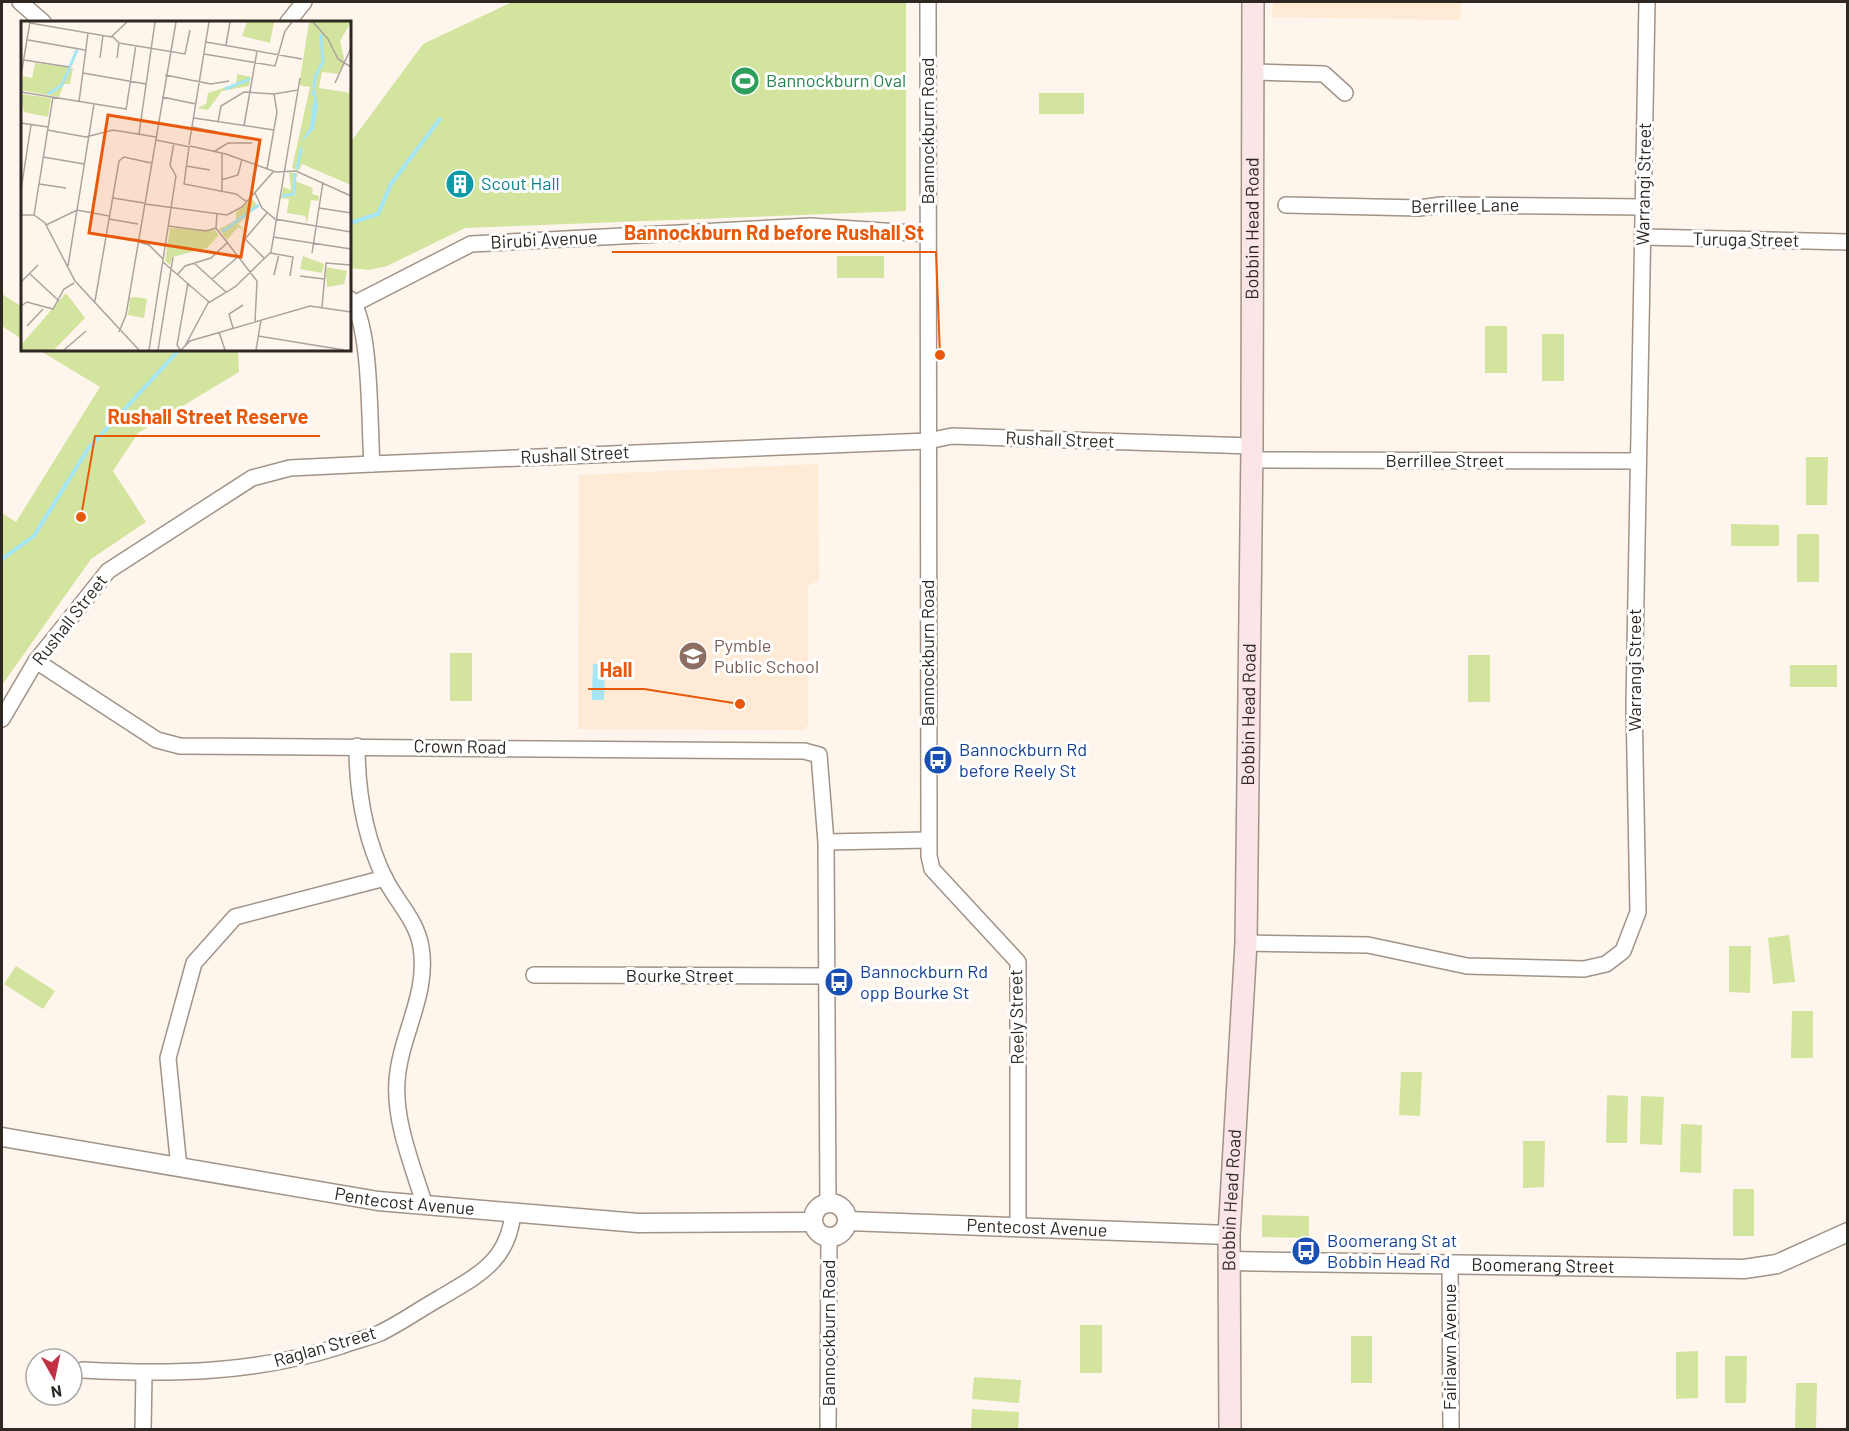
<svg xmlns="http://www.w3.org/2000/svg" width="1849" height="1431" viewBox="0 0 1849 1431" font-family="Barlow,sans-serif">
  <rect width="100%" height="100%" fill="#fef5ed"/>
  <g fill="#ffead6">
    <polygon points="1273,2 1461,2 1460,20 1272,17"/>
    <polygon points="818,464 819,580 808,586 808,725 804,730 578,729 579,475"/>
  </g>
  <g fill="#d3e49f">
    <polygon points="512,2 906,2 906,211 465,228 387,266 369,270 350,268 350,143 423,44"/>
    <rect x="1039" y="93" width="45" height="21"/>
    <rect x="837" y="256" width="47" height="22"/>
    <polygon points="2,294 22,307 22,339 2,326"/>
    <rect x="1485" y="326" width="22" height="47"/>
    <rect x="1542" y="334" width="22" height="47"/>
    <polygon points="39,350 92,350 97,352 99,350 238,350 239,372 138,433 113,471 146,522 91,559 2,685 2,513 16,522 100,387"/>
    <polygon points="1806,457 1828,457 1827,505 1806,505"/>
    <polygon points="1731,524 1779,525 1779,546 1731,546"/>
    <rect x="1797" y="534" width="22" height="48"/>
    <rect x="450" y="653" width="22" height="48"/>
    <rect x="1468" y="655" width="22" height="47"/>
    <rect x="1790" y="665" width="47" height="22"/>
    <polygon points="1789,935 1795,982 1773,984 1768,938"/>
    <polygon points="1729,946 1751,946 1750,993 1729,992"/>
    <polygon points="16,966 55,991 43,1009 4,984"/>
    <polygon points="1792,1011 1813,1011 1813,1058 1791,1058"/>
    <polygon points="1401,1072 1422,1072 1420,1116 1399,1115"/>
    <polygon points="1607,1095 1628,1096 1627,1143 1606,1143"/>
    <polygon points="1641,1096 1664,1097 1662,1145 1640,1144"/>
    <polygon points="1681,1124 1702,1125 1701,1173 1680,1172"/>
    <polygon points="1523,1141 1545,1141 1544,1187 1523,1188"/>
    <rect x="1733" y="1189" width="21" height="47"/>
    <polygon points="1262,1215 1309,1216 1309,1238 1262,1237"/>
    <rect x="1080" y="1325" width="22" height="48"/>
    <rect x="1351" y="1336" width="21" height="47"/>
    <polygon points="1698,1351 1698,1398 1676,1399 1676,1352"/>
    <polygon points="1725,1356 1747,1356 1746,1403 1725,1403"/>
    <polygon points="974,1377 1021,1380 1019,1403 972,1399"/>
    <polygon points="1796,1383 1817,1383 1816,1429 1795,1429"/>
    <polygon points="972,1409 1019,1412 1018,1429 971,1429"/>
  </g>
  <polygon fill="#a4e5f6" points="593,664 605,664 604,700 592,700"/>
  <g fill="none" stroke-linecap="round" stroke-linejoin="round">
    <g stroke="#a4e5f6" stroke-width="4">
      <polyline points="350,223 378,214 391,184 440,119"/>
      <polyline points="2,559 34,536 88,449 179,350"/>
    </g>
    <g stroke="#a19387" stroke-width="18">
      <g id="minor">
        <polyline points="20,2 43,22"/>
        <polyline points="928,2 929,856 932,869 1018,962 1018,1227"/>
        <polyline points="288,22 304,2"/>
        <polyline points="1254,72 1324,74 1345,93"/>
        <polyline points="1286,205 1419,208 1441,205 1643,207"/>
        <polyline points="1644,237 1848,242"/>
        <path d="M350,299C372,322 369,428 372,464"/>
        <polyline points="354,304 471,244 810,226 928,234"/>
        <polyline points="1252,460 1638,461"/>
        <polyline points="36,661 157,740 180,746 804,751 819,755 826,842 828,1204"/>
        <polyline points="2,719 36,661 108,571 252,478 290,468 372,464 928,441 952,436 1252,446"/>
        <path d="M357,746C357,791 365,838 385,879C397,902 417,921 421,947C429,995 400,1035 397,1081C394,1122 413,1167 425,1206"/>
        <polyline points="826,842 928,840"/>
        <polyline points="1246,943 1368,945 1467,966 1584,969 1606,964 1623,951 1638,912 1634,704 1647,2"/>
        <polyline points="534,975 827,976"/>
        <polyline points="179,1168 168,1058 194,963 235,917 385,878"/>
        <polyline points="1450,1264 1451,1430"/>
        <path d="M83,1370C171,1375 257,1373 341,1346C354,1341 368,1338 380,1333C401,1323 420,1309 440,1298C478,1275 508,1262 513,1213"/>
        <polyline points="143,1430 144,1374"/>
        <polyline points="828,1430 829,1237"/>
      </g>
    </g>
    <g stroke="#a19387" stroke-width="21">
      <g id="tertiary">
        <path id="s1" d="M2,1137L378,1201L638,1223L813,1222"/>
        <circle cx="830" cy="1220" r="17"/>
        <path id="s2" d="M847,1221L1229,1235"/>
        <path id="s3" d="M1229,1261L1744,1269L1777,1264L1848,1232"/>
      </g>
    </g>
    <g stroke="#a19387" stroke-width="24">
      <g id="secondary">
        <path id="s4" d="M1230,1430L1229,1235L1246,943L1252,446L1253,2"/>
      </g>
    </g>
    <use href="#minor" stroke="#fff" stroke-width="15"/>
    <use href="#tertiary" stroke="#fff" stroke-width="18"/>
    <use href="#secondary" stroke="#fbe5e7" stroke-width="21"/>
  </g>
  <defs>
    <g id="stadium-disc" transform="scale(1.5)"><circle r="9.5" fill="#2e9e5b" stroke="#fff"/><path d="M0-5a6.5 5 0 1 0 0 10a6.5 5 0 1 0 0-10ZM-3.5-1.8h7v3.6h-7Z" fill="#fff"/></g>
    <g id="building-disc" transform="scale(1.5)"><circle r="9.5" fill="#0f9aa8" stroke="#fff"/><path d="M-4-6H4V6H1V3H-1V6H-4ZM-2.5-4.3h1.7v1.8h-1.7ZM.8-4.3h1.7v1.8H.8ZM-2.5-1h1.7V.8h-1.7ZM.8-1h1.7V.8H.8Z" fill="#fff"/></g>
    <g id="school-disc" transform="scale(1.5)"><circle r="9.5" fill="#8d6e63" stroke="#fff"/><path d="M0-5L7-2L0 1L-7-2ZM-4 1L0 2.5L4 1V4Q0 6-4 4Z" fill="#fff"/></g>
    <g id="bus-disc" transform="scale(1.5)"><circle r="9.5" fill="#1a4fb4" stroke="#fff"/><path d="M-5-6H5V4H4V6H2V4H-2V6H-4V4H-5ZM-3.5-4V0h7V-4ZM-3.5 1.2v1.5H-2V1.2ZM2 1.2v1.5H3.5V1.2Z" fill="#fff"/></g>
  </defs>
  <g fill-rule="evenodd">
    <use href="#stadium-disc" x="745" y="81"/>
    <use href="#building-disc" x="460" y="184"/>
    <use href="#school-disc" x="693" y="656"/>
    <use href="#bus-disc" x="938" y="760"/>
    <use href="#bus-disc" x="839" y="982"/>
    <use href="#bus-disc" x="1306" y="1251"/>
  </g>
  <g text-anchor="middle" stroke-width="6" stroke-linejoin="round" paint-order="stroke">
    <g font-size="18" fill="#27864d" stroke="#fff" text-anchor="start">
      <text x="766" y="87">Bannockburn Oval</text>
    </g>
    <g font-size="18" fill="#2e2823" stroke="#fff">
      <text transform="translate(928 131) rotate(-90)" y="6">Bannockburn Road</text>
      <text transform="translate(1644 184) rotate(-89)" y="6">Warrangi Street</text>
      <text transform="translate(1465 206) rotate(-1)" y="6">Berrillee Lane</text>
      <text dy="6" stroke="none"><textPath href="#s4" startOffset="1202">Bobbin Head Road</textPath></text>
      <text transform="translate(544 240) rotate(-3)" y="6">Birubi Avenue</text>
      <text transform="translate(1746 240) rotate(1)" y="6">Turuga Street</text>
      <text transform="translate(1060 440) rotate(2)" y="6">Rushall Street</text>
      <text transform="translate(575 455) rotate(-3)" y="6">Rushall Street</text>
      <text x="1445" y="467">Berrillee Street</text>
      <text transform="translate(70 620) rotate(-52)" y="6">Rushall Street</text>
      <text transform="translate(928 653) rotate(-90)" y="6">Bannockburn Road</text>
      <text transform="translate(1635 670) rotate(-90)" y="6">Warrangi Street</text>
      <text dy="6" stroke="none"><textPath href="#s4" startOffset="716">Bobbin Head Road</textPath></text>
      <text transform="translate(460 747) rotate(1)" y="6">Crown Road</text>
      <text x="680" y="982">Bourke Street</text>
      <text transform="translate(1017 1017) rotate(-91)" y="6">Reely Street</text>
      <text dy="6" stroke="none"><textPath href="#s4" startOffset="230">Bobbin Head Road</textPath></text>
      <text dy="6" stroke="none"><textPath href="#s1" startOffset="408">Pentecost Avenue</textPath></text>
      <text dy="6" stroke="none"><textPath href="#s2" startOffset="190">Pentecost Avenue</textPath></text>
      <text dy="6" stroke="none"><textPath href="#s3" startOffset="314">Boomerang Street</textPath></text>
      <text transform="translate(829 1333) rotate(-90)" y="6">Bannockburn Road</text>
      <text transform="translate(325 1347) rotate(-16)" y="6">Raglan Street</text>
      <text transform="translate(1450 1347) rotate(-90)" y="6">Fairlawn Avenue</text>
    </g>
    <g font-size="18" fill="#0d838f" stroke="#fff" text-anchor="start">
      <text x="481" y="190">Scout Hall</text>
    </g>
    <g font-size="18" fill="#785e54" stroke="#fff" text-anchor="start">
      <text x="714" y="652">Pymble<tspan x="714" dy="21">Public School</tspan></text>
    </g>
    <g font-size="18" fill="#164399" stroke="#fff" text-anchor="start">
      <text x="959" y="756">Bannockburn Rd<tspan x="959" dy="21">before Reely St</tspan></text>
      <text x="860" y="978">Bannockburn Rd<tspan x="860" dy="21">opp Bourke St</tspan></text>
      <text x="1327" y="1247">Boomerang St at<tspan x="1327" dy="21">Bobbin Head Rd</tspan></text>
    </g>
  </g>
  <g transform="translate(21 21)">
    <rect width="330" height="330" fill="#fef5ed"/>
    <path d="M226,1H253L249,22L221,15ZM288,1H330L319,20L324,41L317,53L301,51L298,67L330,72V164L281,143L278,150L271,147L289,66L278,64ZM14,42L52,47L49,63H43L38,76L0,69L2,55L11,57ZM216,53L230,56L228,65L201,70L187,89L176,87L185,83L187,72L215,63ZM0,73L30,77L27,96L3,91ZM268,151L277,153L274,160L292,167L291,173L298,175L297,180L290,179L286,202L284,195L266,192L268,178L260,177L262,166L270,169ZM231,178L237,185L217,203L226,211L217,206L206,219L198,208L215,199V191ZM149,207L194,209L198,214L186,227L151,236L149,244L144,240ZM282,235L303,243L301,252L279,248ZM304,246L326,250L323,263L306,266ZM45,272L64,297L33,329H0V324ZM114,276L126,278L123,297L107,294L109,277Z" fill="#d3e49f"/>
    <path d="M294,68L297,85L293,108L281,121L279,138L276,147L281,120L289,106L293,76L290,71Z" fill="#a4e5f6"/>
    <path fill="none" stroke="#a4e5f6" stroke-width="3" d="M204,68L229,58M293,68L294,56L302,41L300,13M27,73L41,64L56,29M276,148L280,127M261,175L273,173L274,152M201,211L238,184"/>
    <path fill="none" stroke="#aba39c" stroke-width="1.5" d="M292,1L307,18L317,38L330,46M9,2L90,16L106,1M91,15L98,22L96,37M7,19L64,29M185,21L281,38M98,22L164,33L169,9M205,24L209,1M183,33L254,45L264,10L271,1M79,37L82,14M3,39L48,46M62,52L125,63M0,54L9,1M144,54L190,63L208,60M314,62L330,27M0,71L105,88M141,76L175,83M58,81L67,12M105,89L115,24M173,97L253,109M197,101L200,85L223,71L253,73L277,69M0,102L27,106M223,105L236,30M171,106L196,111M26,109L65,116L92,109L135,116M118,113L134,1M135,119L169,126M153,122L149,144L155,155M168,124L188,1M169,125L205,133L255,151L275,150L330,175M168,126L163,163L215,173L226,181M194,130L207,122H231M22,136L63,143M165,145L189,149M246,148L256,91L253,73M200,159L217,154L221,138M18,163L45,167M0,169L10,104M201,170V132M234,172L241,187L254,198L330,211M92,177L123,182M124,183L206,194L221,186L253,150M298,187L330,192M196,193L195,207L236,260L234,301M0,194H13L24,202L54,260L118,329M13,194L32,76M88,198L117,203M25,204L56,189L88,195M147,205L185,210L195,207M252,216L330,228M118,221L128,224L142,238M249,232L272,236L269,255M291,232L302,161M243,237L224,218L246,192M142,241L188,281M173,242L205,271M47,245L73,83M9,253L38,280M157,253L164,245L190,237L206,222M253,254L258,233M279,255L303,258M191,258L218,235M0,261L17,244M74,280L98,140L103,136L130,142M0,285L6,281L32,288L43,268L53,262M301,286L305,242L330,244M6,305L22,288M212,307L208,293L222,284M98,311L105,294L155,1M198,311L204,329M237,315L323,329M164,325L187,282L214,266L250,231L279,57M43,329L65,310M128,329L155,155M137,329L152,236M159,329L156,324L167,262M160,329L169,320L289,285L330,291M235,329L240,299"/>
    <path fill="#e8590c" fill-opacity="0.15" stroke="#e8590c" stroke-width="3" d="M87,94L239,119L220,236L68,212Z"/>
    <rect width="330" height="330" fill="none" stroke="#2e2823" stroke-width="3"/>
  </g>
  <path fill="none" stroke="#e8590c" stroke-width="2" d="M940 355L936 252H612M81 517L95 436H320M740 704L644 689H588"/>
  <g fill="#e8590c" stroke="#fff" stroke-width="2">
    <circle cx="940" cy="355" r="6"/>
    <circle cx="81" cy="517" r="6"/>
    <circle cx="740" cy="704" r="6"/>
  </g>
  <g font-size="20" text-anchor="middle" font-weight="bold" fill="#e8590c" stroke="#fff" stroke-width="6" stroke-linejoin="round" paint-order="stroke">
    <text x="774" y="240">Bannockburn Rd before Rushall St</text>
    <text x="208" y="424">Rushall Street Reserve</text>
    <text x="616" y="677">Hall</text>
  </g>
  <rect width="1849" height="1431" fill="none" stroke="#2e2823" stroke-width="6"/>
  <g transform="translate(54 1377) rotate(171)"><circle r="28" fill="#ffffff" stroke="#aba9a7" stroke-width="1.5"/>
  <path d="M0-4.5L10 22L0 15L-10 22Z" fill="#c13144"/>
  <text y="-9" font-size="16" font-weight="bold" text-anchor="middle" fill="#2e2823">N</text>
  </g>
</svg>
